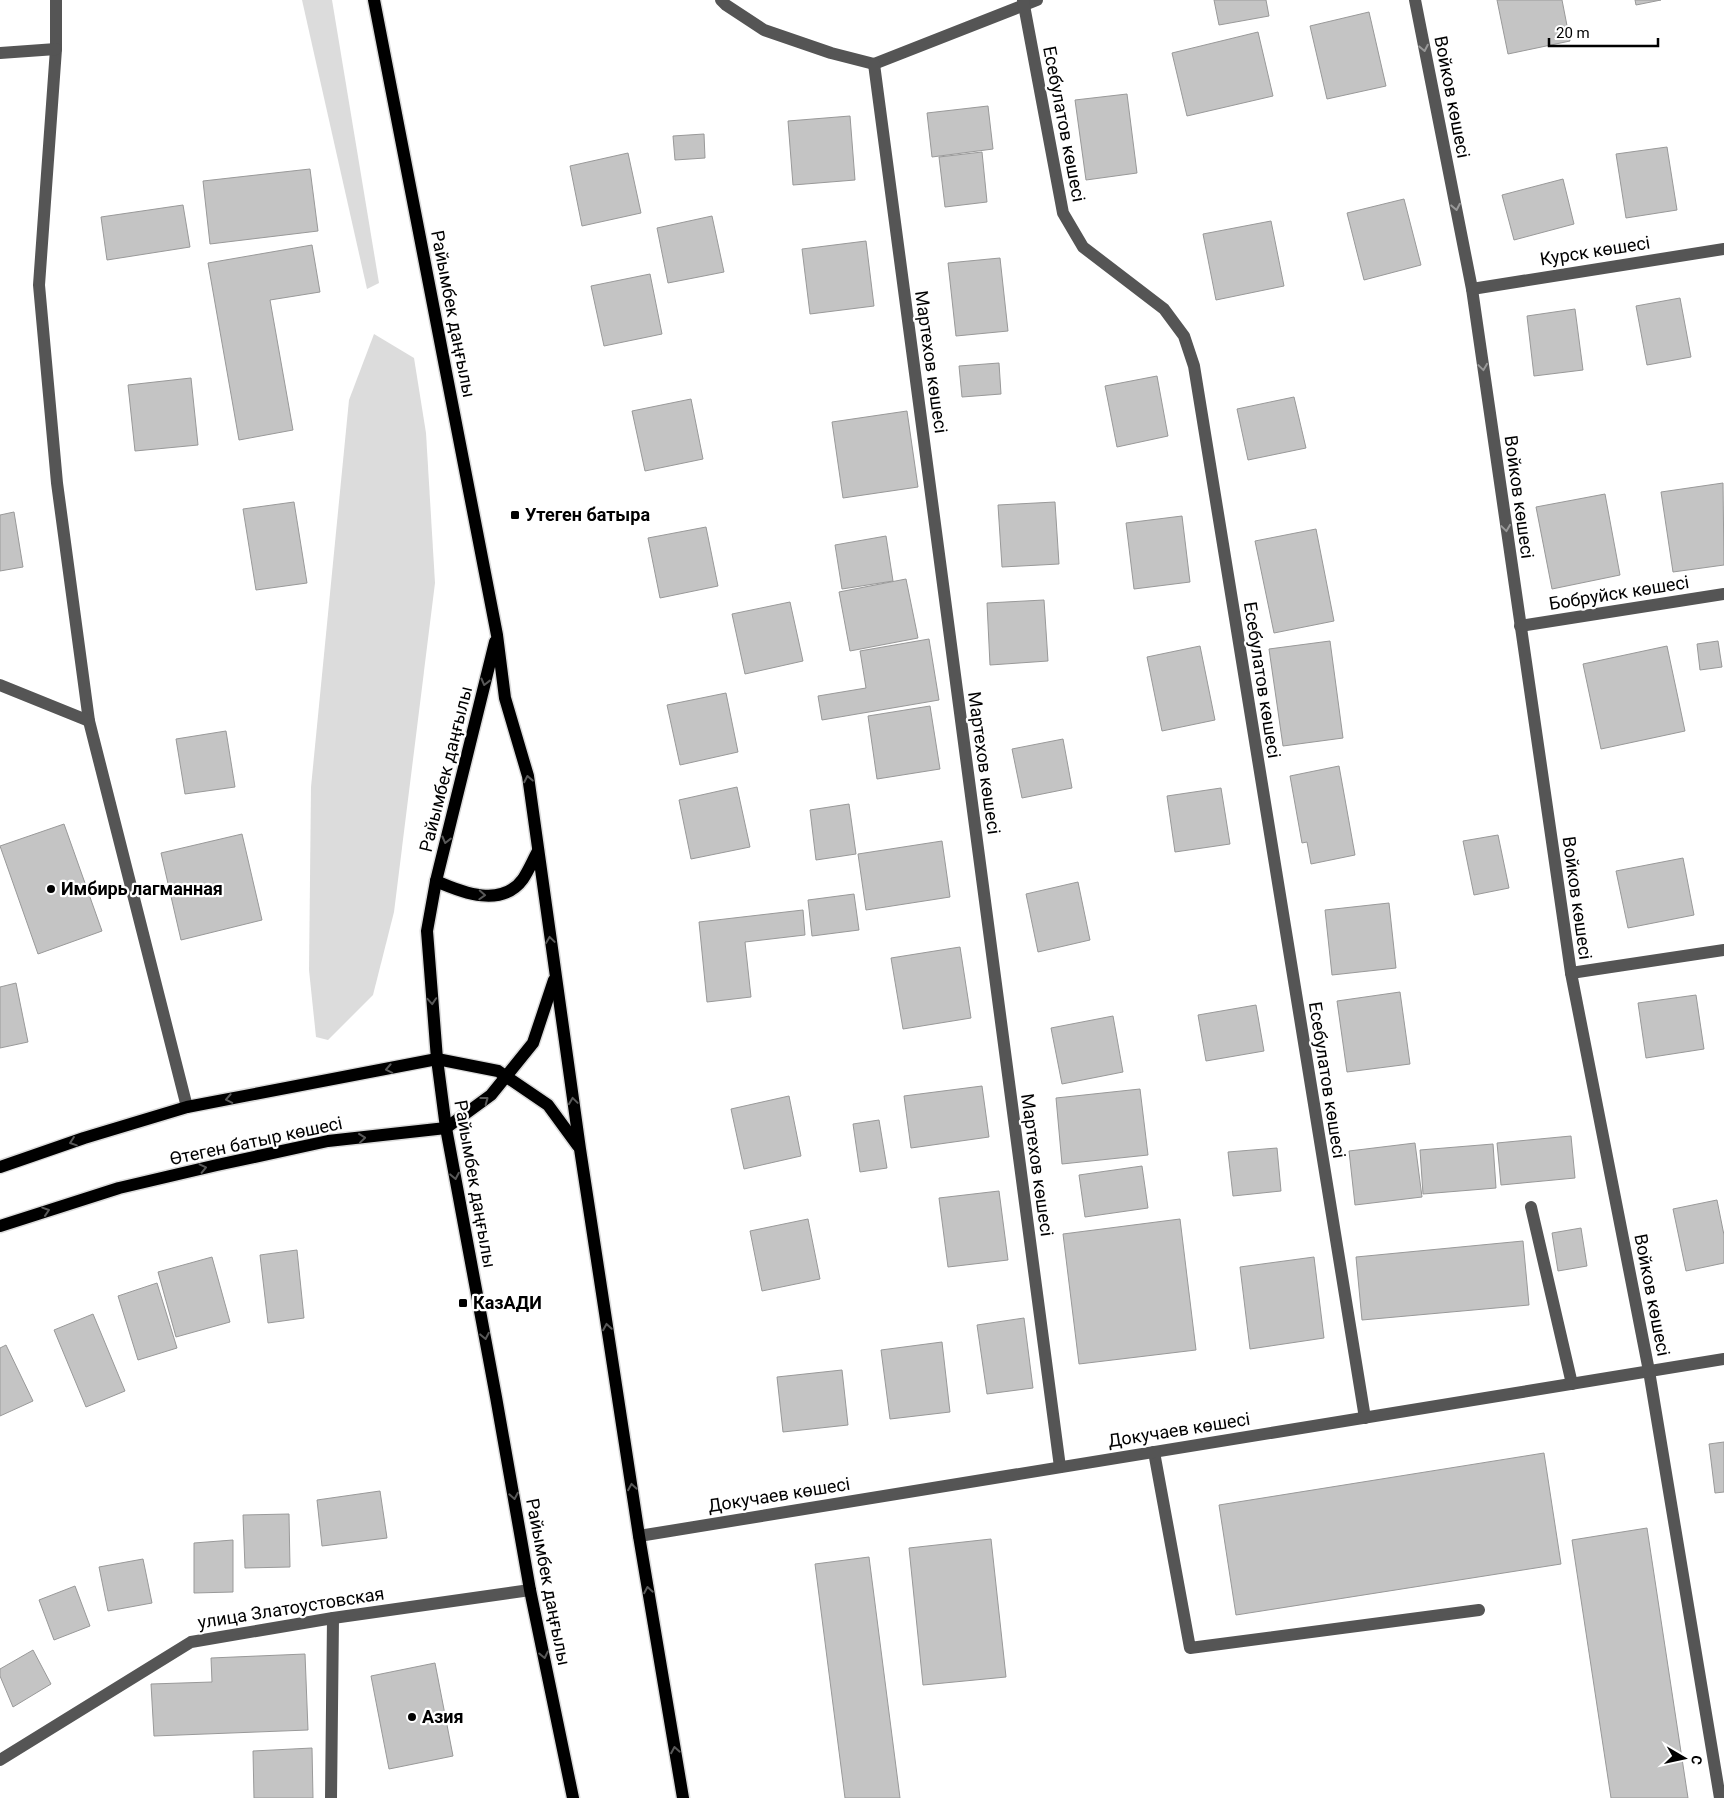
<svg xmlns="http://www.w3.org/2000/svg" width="1724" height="1798" viewBox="0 0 1724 1798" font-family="Roboto,sans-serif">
  <rect width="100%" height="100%" fill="#fff"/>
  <g fill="#dcdcdc">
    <polygon points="302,0 332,0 379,283 367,289"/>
    <polygon points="374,334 414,358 426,433 435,583 394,912 373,995 328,1040 316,1037 309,970 311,787 349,400"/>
  </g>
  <g fill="#c4c4c4" stroke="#999">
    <polygon points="1214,0 1266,0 1269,16 1219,25"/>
    <polygon points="1497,0 1562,0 1570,41 1508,54"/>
    <polygon points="1635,0 1661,0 1636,5"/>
    <polygon points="1369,12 1386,86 1327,99 1310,26"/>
    <polygon points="1258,32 1273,96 1187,116 1172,53"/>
    <polygon points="1127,94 1137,173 1086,180 1075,100"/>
    <polygon points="988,106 993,149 932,157 927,113"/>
    <polygon points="850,116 855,180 793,185 788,121"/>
    <polygon points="704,134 705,158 675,160 673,136"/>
    <polygon points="1667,147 1677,210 1626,218 1616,154"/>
    <polygon points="982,152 987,202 945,207 939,157"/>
    <polygon points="628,153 641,213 582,226 570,166"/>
    <polygon points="310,169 318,231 210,244 203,181"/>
    <polygon points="1563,179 1574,224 1514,240 1502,195"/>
    <polygon points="1404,199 1421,265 1364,280 1347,213"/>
    <polygon points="183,205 190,247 107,260 101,217"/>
    <polygon points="712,216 724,272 668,283 657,228"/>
    <polygon points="1271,221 1284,286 1216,300 1203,234"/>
    <polygon points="866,241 874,306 810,314 802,249"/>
    <polygon points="312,245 320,292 270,300 293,430 239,440 208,263"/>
    <polygon points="1000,258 1008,331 956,336 948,263"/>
    <polygon points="650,274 662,334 604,346 591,286"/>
    <polygon points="1680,298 1691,357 1647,365 1636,306"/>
    <polygon points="1575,309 1583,370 1534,376 1527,316"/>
    <polygon points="999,363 1001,394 962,397 959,366"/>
    <polygon points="1157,376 1168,436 1117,447 1105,386"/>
    <polygon points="191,378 198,445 135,451 128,385"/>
    <polygon points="1294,397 1306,448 1248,460 1237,409"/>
    <polygon points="691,399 703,459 645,471 632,411"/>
    <polygon points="907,411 918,487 843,498 832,422"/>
    <polygon points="1723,483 1724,565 1673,572 1661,492"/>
    <polygon points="1605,494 1620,575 1552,589 1536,507"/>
    <polygon points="294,502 307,583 256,590 243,509"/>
    <polygon points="1055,502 1059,564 1002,567 998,505"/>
    <polygon points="14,512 23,567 0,571 0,515"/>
    <polygon points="1182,516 1190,582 1134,589 1126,523"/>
    <polygon points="706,527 718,586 660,598 648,538"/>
    <polygon points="1316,529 1334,621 1274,633 1255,541"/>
    <polygon points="886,536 893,581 842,589 835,545"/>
    <polygon points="906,579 918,638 850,651 839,592"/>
    <polygon points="1044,600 1048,661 990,665 987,603"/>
    <polygon points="790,602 803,661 745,674 732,614"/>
    <polygon points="929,639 939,700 822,720 818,696 866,688 860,651"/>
    <polygon points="1330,641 1343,738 1283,746 1269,649"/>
    <polygon points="1718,641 1722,667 1700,670 1697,644"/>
    <polygon points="1200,646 1215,720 1162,731 1147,657"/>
    <polygon points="1667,646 1685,731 1601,749 1583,664"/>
    <polygon points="726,693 738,752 680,765 667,705"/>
    <polygon points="930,706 940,769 877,779 868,716"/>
    <polygon points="226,731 235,787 185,794 176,739"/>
    <polygon points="1063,739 1072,788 1022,798 1012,749"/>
    <polygon points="1339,766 1355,855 1311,864 1307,842 1302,843 1290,776"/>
    <polygon points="737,787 750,847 691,859 679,800"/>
    <polygon points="1221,788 1230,844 1175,852 1167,796"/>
    <polygon points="849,804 856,854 816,860 810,810"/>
    <polygon points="64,824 102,931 38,954 0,846"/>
    <polygon points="242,834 262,920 181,940 161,853"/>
    <polygon points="1498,835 1509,888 1474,895 1463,841"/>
    <polygon points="942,841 950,897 866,910 858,854"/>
    <polygon points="1683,858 1694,915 1628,928 1616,871"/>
    <polygon points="1078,882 1090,940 1038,952 1026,894"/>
    <polygon points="854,894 859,930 812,936 808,900"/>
    <polygon points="1389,903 1396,968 1332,975 1325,910"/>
    <polygon points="803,910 805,935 745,942 751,997 707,1002 699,922"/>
    <polygon points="960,947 971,1018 903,1029 891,958"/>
    <polygon points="16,983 28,1042 0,1048 0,987"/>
    <polygon points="1400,992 1410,1064 1347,1072 1337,1001"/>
    <polygon points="1696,995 1704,1049 1646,1058 1638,1003"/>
    <polygon points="1256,1005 1264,1051 1206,1061 1198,1015"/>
    <polygon points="1113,1016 1123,1072 1062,1084 1051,1028"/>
    <polygon points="982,1086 989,1137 911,1148 904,1096"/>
    <polygon points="1140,1089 1148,1155 1062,1164 1056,1098"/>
    <polygon points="789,1096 801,1156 744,1169 731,1109"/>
    <polygon points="879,1120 887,1168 860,1172 853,1124"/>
    <polygon points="1571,1136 1575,1178 1501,1185 1497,1143"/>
    <polygon points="1415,1143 1422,1197 1355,1205 1349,1151"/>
    <polygon points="1493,1144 1496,1188 1423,1194 1420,1150"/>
    <polygon points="1277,1148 1281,1191 1233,1196 1228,1152"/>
    <polygon points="1142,1166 1148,1208 1085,1217 1079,1175"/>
    <polygon points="999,1191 1008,1260 948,1267 939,1198"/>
    <polygon points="1717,1200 1724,1235 1724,1263 1686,1271 1673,1209"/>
    <polygon points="808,1219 820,1279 762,1291 750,1231"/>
    <polygon points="1180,1219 1196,1350 1079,1364 1063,1234"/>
    <polygon points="1581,1228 1587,1266 1558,1271 1552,1233"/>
    <polygon points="1523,1241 1529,1305 1362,1320 1356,1257"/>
    <polygon points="297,1250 304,1318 268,1323 260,1255"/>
    <polygon points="212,1257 230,1322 176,1337 158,1272"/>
    <polygon points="1314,1257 1324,1338 1250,1349 1240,1267"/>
    <polygon points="157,1283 177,1348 138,1360 118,1296"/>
    <polygon points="93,1314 125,1391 86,1407 54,1330"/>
    <polygon points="1024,1318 1033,1388 987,1394 977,1325"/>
    <polygon points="942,1342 950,1412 890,1419 881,1350"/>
    <polygon points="6,1345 33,1401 0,1416 0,1348"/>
    <polygon points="842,1370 848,1425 783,1432 777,1377"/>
    <polygon points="1724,1442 1724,1492 1715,1493 1709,1444"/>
    <polygon points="1544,1453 1561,1564 1236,1615 1219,1505"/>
    <polygon points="380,1491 387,1538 322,1546 317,1500"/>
    <polygon points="289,1514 290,1567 245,1568 243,1515"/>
    <polygon points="1647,1528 1688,1798 1611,1798 1572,1540"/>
    <polygon points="991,1539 1006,1677 923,1685 909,1548"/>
    <polygon points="233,1540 233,1592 194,1593 194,1543"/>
    <polygon points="869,1557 900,1798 845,1798 815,1564"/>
    <polygon points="143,1559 152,1603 108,1611 99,1567"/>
    <polygon points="75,1586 90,1626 54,1640 39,1600"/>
    <polygon points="33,1650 51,1684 13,1707 0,1676 0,1669"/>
    <polygon points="305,1654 308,1730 154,1736 151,1684 212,1682 211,1658"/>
    <polygon points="435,1663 453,1756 389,1769 371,1676"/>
    <polygon points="312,1748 313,1798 254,1798 253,1751"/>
  </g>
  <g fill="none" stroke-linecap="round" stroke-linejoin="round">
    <g stroke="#dbdbdb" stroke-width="15">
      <g id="major">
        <polyline points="374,0 497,635 505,698 528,776 580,1149 639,1536 683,1798"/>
        <polyline points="495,642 436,881 427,931 437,1059 446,1128 496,1397 530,1590 573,1798"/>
        <path d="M436,881C463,893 502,908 523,879C529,870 533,860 538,851"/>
        <polyline points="0,1167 84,1138 187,1107 437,1059 498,1071 548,1105 578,1146"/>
        <polyline points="0,1226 119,1188 217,1165 328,1141 446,1128 491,1095 533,1043 554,980"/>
      </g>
    </g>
    <g stroke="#555" stroke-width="12">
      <polyline points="56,0 56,49 39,285 57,483 89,721 187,1107"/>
      <polyline points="721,0 726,5 764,30 831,53 874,64 1037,0"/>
      <polyline points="1023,0 1063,213 1083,247 1164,309 1184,336 1194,366 1365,1418"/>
      <polyline points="1415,0 1472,289 1571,973 1649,1371 1720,1798"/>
      <polyline points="0,53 56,49"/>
      <polyline points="874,64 1060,1467"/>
      <polyline points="1472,289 1724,249"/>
      <polyline points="1520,626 1724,594"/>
      <polyline points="0,685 89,721"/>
      <polyline points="1571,973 1724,950"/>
      <polyline points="1531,1207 1572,1384"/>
      <polyline points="1154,1452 1190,1648 1479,1610"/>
      <polyline points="639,1536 1724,1359"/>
      <polyline points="0,1760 191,1642 333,1618 530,1590"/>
      <polyline points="331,1798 333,1618"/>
    </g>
    <use href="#major" stroke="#000" stroke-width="12"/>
  </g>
  <defs><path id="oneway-chevron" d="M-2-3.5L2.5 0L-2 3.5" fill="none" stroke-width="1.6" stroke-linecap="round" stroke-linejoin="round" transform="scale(1.25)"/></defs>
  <g stroke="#999">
    <use href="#oneway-chevron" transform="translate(1424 48) rotate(79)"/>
    <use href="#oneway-chevron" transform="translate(1456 207) rotate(79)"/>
    <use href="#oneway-chevron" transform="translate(1483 367) rotate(82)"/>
    <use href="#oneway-chevron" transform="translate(1506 528) rotate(82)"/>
  </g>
  <g stroke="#595959">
    <use href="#oneway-chevron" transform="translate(485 682) rotate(104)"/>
    <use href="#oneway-chevron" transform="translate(528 779) rotate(-101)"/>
    <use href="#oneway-chevron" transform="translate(446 840) rotate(104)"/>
    <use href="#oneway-chevron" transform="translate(482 895) rotate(3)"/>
    <use href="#oneway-chevron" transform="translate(550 940) rotate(-98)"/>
    <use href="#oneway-chevron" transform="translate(432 1001) rotate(86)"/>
    <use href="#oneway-chevron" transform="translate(389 1069) rotate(169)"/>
    <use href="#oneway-chevron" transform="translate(229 1099) rotate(169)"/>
    <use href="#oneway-chevron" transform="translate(485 1100) rotate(-37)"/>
    <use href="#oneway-chevron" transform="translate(573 1101) rotate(-98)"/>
    <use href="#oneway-chevron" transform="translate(362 1138) rotate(-6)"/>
    <use href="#oneway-chevron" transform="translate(73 1142) rotate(161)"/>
    <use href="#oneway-chevron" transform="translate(203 1168) rotate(-13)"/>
    <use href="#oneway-chevron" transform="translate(455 1176) rotate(79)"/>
    <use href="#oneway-chevron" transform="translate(46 1211) rotate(-18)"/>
    <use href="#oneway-chevron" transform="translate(607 1327) rotate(-99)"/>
    <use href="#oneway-chevron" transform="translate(485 1336) rotate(79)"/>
    <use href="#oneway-chevron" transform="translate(632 1487) rotate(-99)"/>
    <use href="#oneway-chevron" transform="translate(514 1496) rotate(80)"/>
    <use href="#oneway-chevron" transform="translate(648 1590) rotate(-100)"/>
    <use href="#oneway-chevron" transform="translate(544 1655) rotate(78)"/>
    <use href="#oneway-chevron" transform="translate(675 1750) rotate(-100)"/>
  </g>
  <g fill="#000" stroke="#fff" stroke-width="2">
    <rect x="510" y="510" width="10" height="10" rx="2.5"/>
    <circle cx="51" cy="889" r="5"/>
    <rect x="458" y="1298" width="10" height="10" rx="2.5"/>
    <circle cx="412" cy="1717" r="5"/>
  </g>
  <g text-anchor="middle" stroke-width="4.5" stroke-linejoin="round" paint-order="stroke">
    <g font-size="18" fill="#000" stroke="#fff">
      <text transform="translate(1452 97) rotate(79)" y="6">Войков көшесі</text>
      <text transform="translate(1064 124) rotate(79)" y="6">Есебулатов көшесі</text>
      <text transform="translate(1595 251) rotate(-9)" y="6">Курск көшесі</text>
      <text transform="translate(453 314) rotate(79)" y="6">Райымбек даңғылы</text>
      <text transform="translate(931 362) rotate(82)" y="6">Мартехов көшесі</text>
      <text transform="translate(1519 497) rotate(82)" y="6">Войков көшесі</text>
      <text transform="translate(1619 593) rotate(-9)" y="6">Бобруйск көшесі</text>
      <text transform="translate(1262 680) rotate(81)" y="6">Есебулатов көшесі</text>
      <text transform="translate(984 763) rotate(82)" y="6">Мартехов көшесі</text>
      <text transform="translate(446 769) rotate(-76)" y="6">Райымбек даңғылы</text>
      <text transform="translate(1577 898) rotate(82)" y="6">Войков көшесі</text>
      <text transform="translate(1327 1080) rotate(81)" y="6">Есебулатов көшесі</text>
      <text transform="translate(256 1141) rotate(-12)" y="6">Өтеген батыр көшесі</text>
      <text transform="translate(1037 1165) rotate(82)" y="6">Мартехов көшесі</text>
      <text transform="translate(475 1184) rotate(80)" y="6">Райымбек даңғылы</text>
      <text transform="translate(1652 1295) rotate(79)" y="6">Войков көшесі</text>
      <text transform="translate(1179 1430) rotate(-9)" y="6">Докучаев көшесі</text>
      <text transform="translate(779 1495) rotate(-9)" y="6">Докучаев көшесі</text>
      <text transform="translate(548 1582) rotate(79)" y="6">Райымбек даңғылы</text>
      <text transform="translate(291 1608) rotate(-9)" y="6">улица Златоустовская</text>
    </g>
    <g font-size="18" font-weight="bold" fill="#000" stroke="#fff" text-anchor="start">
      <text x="525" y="521">Утеген батыра</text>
      <text x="61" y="895">Имбирь лагманная</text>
      <text x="473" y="1309">КазАДИ</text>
      <text x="422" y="1723">Азия</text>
    </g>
  </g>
  <g transform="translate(1684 1758) rotate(99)" stroke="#ffffff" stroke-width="4" paint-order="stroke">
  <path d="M0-4L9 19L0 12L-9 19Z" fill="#000000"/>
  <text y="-8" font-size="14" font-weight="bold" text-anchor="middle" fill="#000000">С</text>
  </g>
  <path d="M1549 38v8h109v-8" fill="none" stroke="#000000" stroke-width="2.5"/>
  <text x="1556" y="38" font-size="15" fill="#000000" stroke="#ffffff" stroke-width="4" paint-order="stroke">20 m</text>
</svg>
